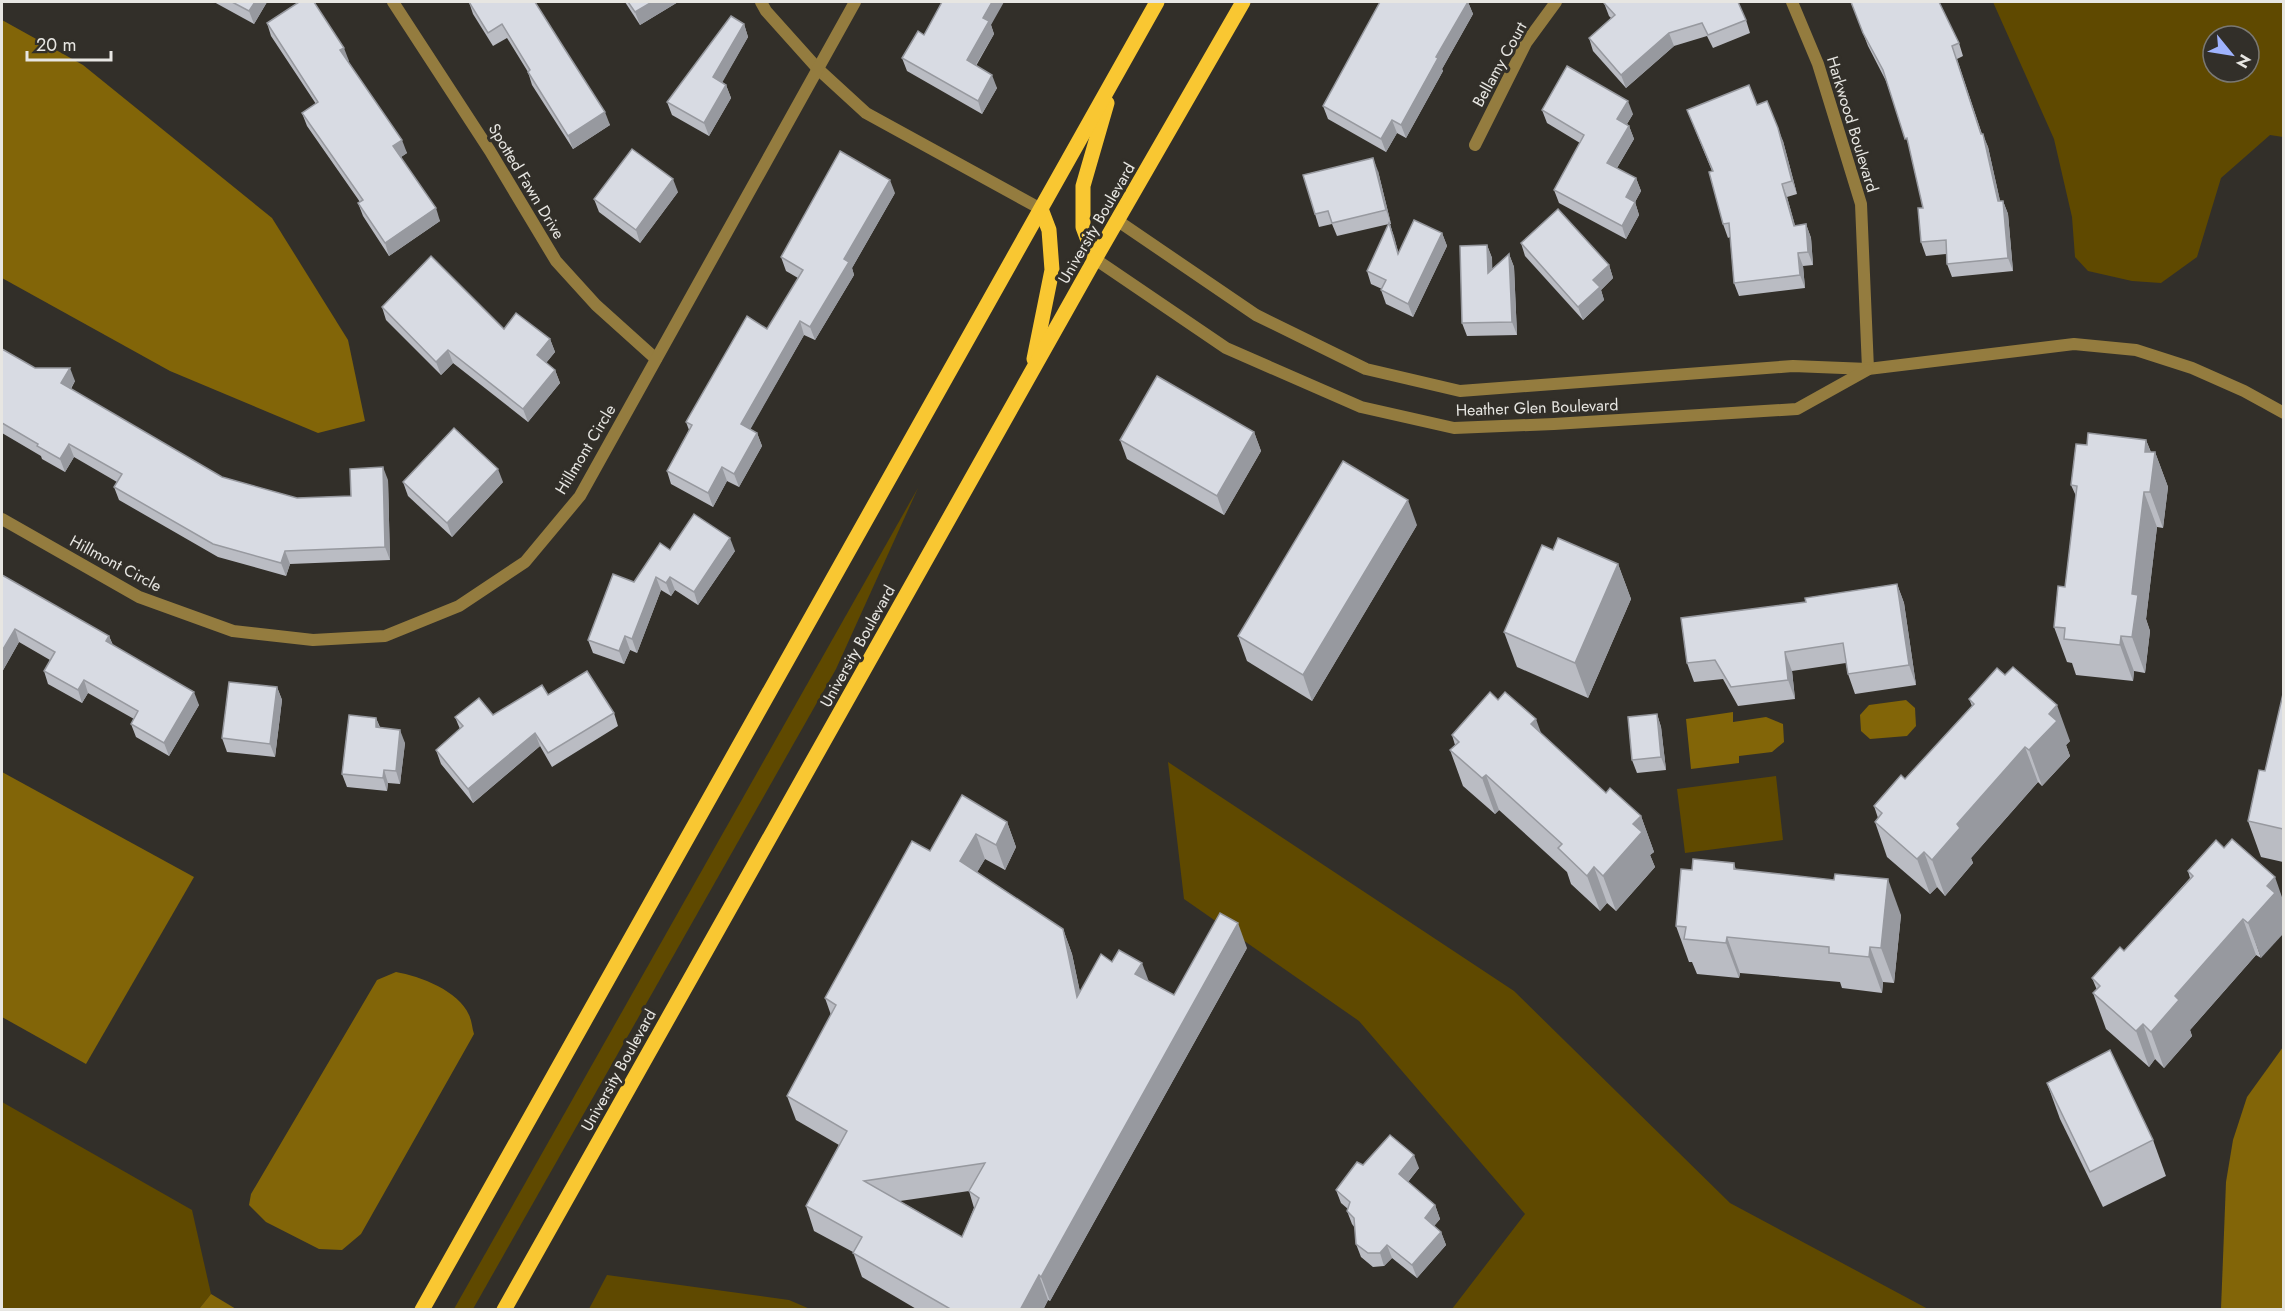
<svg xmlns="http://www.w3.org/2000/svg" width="2285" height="1311" viewBox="0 0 2285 1311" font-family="Jost,sans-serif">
  <rect width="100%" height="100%" fill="#322f29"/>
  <g fill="#5f4900" fill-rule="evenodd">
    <path d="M1993,2H2283V137L2270,135L2221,178L2197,257L2161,283L2132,281L2088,271L2075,257L2072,217L2054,139ZM2213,36H2249V72H2213Z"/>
    <polygon points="918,488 836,669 473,1309 454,1309"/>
    <polygon points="1168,762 1514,991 1730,1203 1928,1309 1452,1309 1525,1214 1359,1021 1184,899"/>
    <polygon points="1776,776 1783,840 1685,853 1677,789"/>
    <polygon points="2,1102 192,1210 211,1294 199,1309 2,1309"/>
    <polygon points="607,1275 789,1300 810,1309 589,1309"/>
  </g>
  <g fill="#826508">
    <polygon points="2,20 83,65 272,218 348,340 365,421 318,433 170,371 2,278"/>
    <polygon points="1906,700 1915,708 1916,726 1907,736 1870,739 1861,731 1860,715 1869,705"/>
    <polygon points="1733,712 1733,722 1766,717 1783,724 1784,742 1772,752 1739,756 1739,763 1691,769 1686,719"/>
    <polygon points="2,772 194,877 86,1064 2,1017"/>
    <path d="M396,972C420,976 459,991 469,1015C472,1021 472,1028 474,1034L361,1234L342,1250L319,1249L266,1222L249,1205L251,1194L377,980Z"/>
    <polygon points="2283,1047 2283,1309 2221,1309 2226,1182 2233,1140 2247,1097"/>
    <polygon points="211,1294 236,1309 199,1309"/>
  </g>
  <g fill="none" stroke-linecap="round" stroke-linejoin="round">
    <g stroke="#947c3f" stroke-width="12">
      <polyline points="393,2 490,151 556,261 596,305 656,359"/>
      <polyline points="761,2 766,11 818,69 866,113 1041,209"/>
      <polyline points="1792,2 1818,64 1861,204 1868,369"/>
      <polyline points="1475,145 1526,43 1556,2"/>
      <polyline points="1118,221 1256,315 1366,369 1460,391 1793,366 1868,369 2074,344 2136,350 2192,368 2244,391 2284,413"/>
      <polyline points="1095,259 1226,348 1361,407 1454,428 1554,424 1797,409 1867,370"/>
      <polyline points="2,519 139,597 233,631 313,640 385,636 459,606 525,562 580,496 855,2"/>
    </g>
    <g stroke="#f9c732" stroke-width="15">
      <polyline points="1095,259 1083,227 1083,186 1107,103"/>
      <polyline points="1034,359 1052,270 1049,230 1041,209"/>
      <polyline points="422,1310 1157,2"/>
      <polyline points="504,1310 1095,259 1243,2"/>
    </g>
  </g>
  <g fill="#babcc3" fill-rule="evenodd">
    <polygon points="214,2 267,2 254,24"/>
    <polygon points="469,2 535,2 610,125 573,149 532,85 528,72 507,38 493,46 473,14"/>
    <polygon points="625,2 678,2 640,25"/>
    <polygon points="1380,2 1468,2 1473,14 1442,69 1443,71 1406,138 1397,133 1386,152 1328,119 1323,106"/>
    <polygon points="1851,2 1959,43 1963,56 1957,59 1982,134 1988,147 2000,201 2003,201 2008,214 2013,271 1952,277 1947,264 1946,254 1926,256 1921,242 1923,208 1911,152 1886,81 1868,46"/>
    <polygon points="1604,3 1746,20 1750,33 1713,48 1707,36 1674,46 1626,88 1593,51 1589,38 1611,18 1609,16"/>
    <polygon points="267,23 349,61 348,61 407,153 401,157 440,221 389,256 363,216 358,203 360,202 307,126 302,113 316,104 271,36"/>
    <polygon points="744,24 748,37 722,82 726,85 731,98 709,136 672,115 667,102"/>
    <polygon points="991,25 994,34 976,66 997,88 982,114 907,71 902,58 924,35"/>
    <polygon points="1757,105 1783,141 1797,194 1787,197 1795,226 1806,224 1811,238 1813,265 1803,266 1805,288 1739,296 1734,283 1730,237 1728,238 1723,224 1712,171 1687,110"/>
    <polygon points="1542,110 1633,114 1627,124 1629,126 1634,139 1617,168 1636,178 1641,191 1635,202 1639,215 1626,239 1559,203 1554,190 1580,143 1547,123"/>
    <polygon points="1378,171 1391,224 1390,224 1398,252 1442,233 1447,246 1413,317 1386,304 1381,290 1382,289 1371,284 1367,271 1389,224 1337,236 1332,224 1319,227 1315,214"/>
    <polygon points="678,192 640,243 599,212 594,199"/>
    <polygon points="895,193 852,268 854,275 815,340 804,335 750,429 757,433 762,446 739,487 727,481 713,507 671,484 667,471 689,430 686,422 767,329 798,278 786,271 781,257"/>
    <polygon points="1521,243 1609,265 1613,278 1601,290 1604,300 1583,320 1525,256"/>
    <polygon points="1487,245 1492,258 1492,269 1509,254 1514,267 1517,335 1467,336 1462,323"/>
    <polygon points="382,307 504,329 550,339 555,352 546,363 555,370 560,383 528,422 453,363 441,375 386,320"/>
    <polygon points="2,349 35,368 75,381 71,389 222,477 297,498 351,496 388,480 390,560 290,564 286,576 218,557 119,500 114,487 117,482 74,457 65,472 42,459 41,456 2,433"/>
    <polygon points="1254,432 1261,451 1224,515 1127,459 1120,440"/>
    <polygon points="2146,440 2151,452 2155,452 2168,487 2163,528 2157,527 2146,619 2150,631 2145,673 2134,671 2133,681 2076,675 2072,663 2067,662 2054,627 2065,587 2076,496 2071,485 2087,445"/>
    <polygon points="403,482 503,482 452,537 408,496"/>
    <polygon points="1417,525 1312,701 1247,661 1238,636"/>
    <polygon points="670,550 735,551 698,605 675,590 671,596 661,590 637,653 630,650 624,664 593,653 588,640 634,582"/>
    <polygon points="1553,550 1618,564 1631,599 1588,698 1517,667 1504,632"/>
    <polygon points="2,575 109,636 113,645 199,705 169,756 136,737 131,724 134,719 88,693 82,703 48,684 44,671 50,660 19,642 2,672"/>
    <polygon points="1897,584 1904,603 1916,685 1855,694 1848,674 1846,663 1792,671 1795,699 1738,706 1723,679 1694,682 1687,663 1806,602"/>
    <polygon points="277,687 282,700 275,757 227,752 222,738"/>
    <polygon points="2283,694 2283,862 2261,857 2248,821 2265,771"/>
    <polygon points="548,695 614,713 618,726 552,767 540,746 473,803 441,764 436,750 460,729 455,717 493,715"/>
    <polygon points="1969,699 2070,741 2066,745 2070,756 2042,786 2038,782 1971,858 1973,863 1945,896 1937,887 1930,894 1887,857 1875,822 1878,818 1874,806 1905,779 1972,706"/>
    <polygon points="1498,700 1540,732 1606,793 1641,816 1654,852 1650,855 1655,867 1616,911 1607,903 1600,911 1571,884 1567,872 1499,810 1495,814 1463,786 1450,750 1455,745 1452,735"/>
    <polygon points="1657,714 1661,727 1666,770 1637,773 1632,760"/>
    <polygon points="376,718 380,727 405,743 400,784 388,783 387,791 347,787 342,774"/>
    <path d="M1007,822L1016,847L1005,870L985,859L977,872L1063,929L1072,954L1080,992L1112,962L1174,995L1247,948L1050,1301L1048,1300L1043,1310H918L862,1277L853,1252L814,1231L806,1206L839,1145L796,1120L787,1096L831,1015L825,998L930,851ZM969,1191L974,1208L962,1237L900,1201Z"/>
    <polygon points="2224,848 2261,958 2256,955 2190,1030 2192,1036 2164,1068 2155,1059 2149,1067 2106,1029 2093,993 2097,990 2092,978 2124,951 2190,878 2188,871"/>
    <polygon points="1734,863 1736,870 1901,915 1894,983 1883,982 1882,993 1842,988 1840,982 1740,973 1739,978 1697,974 1692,962 1689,962 1676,926 1692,870"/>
    <polygon points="2047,1083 2153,1140 2166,1176 2103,1207 2060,1119"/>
    <polygon points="1363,1165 1419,1168 1408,1182 1435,1205 1440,1219 1434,1226 1441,1232 1446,1245 1417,1278 1392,1258 1384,1266 1373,1267 1361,1257 1356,1244 1355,1228 1352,1224 1347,1211 1348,1209 1341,1203 1336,1190"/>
  </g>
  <g fill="#97999f">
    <polygon points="255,2 267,2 254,24 249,11"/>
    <polygon points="652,2 678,2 640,25 635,12"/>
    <polygon points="992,2 1004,2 991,25 994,34 971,73 967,60 983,18"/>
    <polygon points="1468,2 1473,14 1442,69 1443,71 1406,138 1401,125 1436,57"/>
    <polygon points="744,24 748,37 718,90 713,77"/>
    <polygon points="1669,33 1674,46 1626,88 1621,75"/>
    <polygon points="344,48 349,61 345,63 340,50"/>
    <polygon points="992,75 997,88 982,114 978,101"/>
    <polygon points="726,85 731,98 709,136 704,123"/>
    <polygon points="1628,101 1633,114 1622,132 1617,119"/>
    <polygon points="605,112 610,125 573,149 568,136"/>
    <polygon points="1392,120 1397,133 1386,152 1381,139"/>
    <polygon points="1629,126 1634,139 1612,176 1607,163"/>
    <polygon points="1778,128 1783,141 1797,194 1792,181"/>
    <polygon points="1983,134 1988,147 2003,214 1998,201"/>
    <polygon points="402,140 407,153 398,159 393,146"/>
    <polygon points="1373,158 1378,171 1391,224 1386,210"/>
    <polygon points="1636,178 1641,191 1635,202 1639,215 1626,239 1622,226 1626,197"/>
    <polygon points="673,179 678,192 640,243 636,230"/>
    <polygon points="890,180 895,193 852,268 854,275 815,340 810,327 844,259"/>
    <polygon points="1782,184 1787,197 1799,239 1794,226"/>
    <polygon points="2003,201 2008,214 2013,271 2008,258"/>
    <polygon points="436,208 440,221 389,256 385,243"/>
    <polygon points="1389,223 1394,236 1402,267 1398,254"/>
    <polygon points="1806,224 1811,238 1813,265 1808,252"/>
    <polygon points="1442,233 1447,246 1413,317 1408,304"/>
    <polygon points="1487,245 1492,258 1493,286 1488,273"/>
    <polygon points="1798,253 1803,266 1805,288 1800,275"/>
    <polygon points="1509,254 1514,267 1517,335 1512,322"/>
    <polygon points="1609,265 1613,278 1601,290 1604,300 1583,320 1578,307 1593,280"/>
    <polygon points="800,321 804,335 746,437 741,424"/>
    <polygon points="550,339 555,352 541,369 537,355"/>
    <polygon points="448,350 453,363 441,375 436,362"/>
    <polygon points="70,368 75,381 66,396 61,383"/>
    <polygon points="555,370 560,383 528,422 523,409"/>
    <polygon points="1254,432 1261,451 1224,515 1217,496"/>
    <polygon points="757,433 762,446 739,487 734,474"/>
    <polygon points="2146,440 2154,461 2155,452 2168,487 2163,528 2150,492 2145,452"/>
    <polygon points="69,444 74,457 65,472 60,459"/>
    <polygon points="383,467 388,480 390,560 385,547"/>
    <polygon points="722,467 727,481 713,507 708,493"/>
    <polygon points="498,469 503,482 452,537 447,523"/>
    <polygon points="2144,492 2157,527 2146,619 2150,631 2145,673 2132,637 2132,594"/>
    <polygon points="1408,500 1417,525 1312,701 1303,675"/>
    <polygon points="730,538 735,551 698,605 694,592"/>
    <polygon points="285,551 290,564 286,576 281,563"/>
    <polygon points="1618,564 1631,599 1588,698 1575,663"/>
    <polygon points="656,577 661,590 637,653 632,639"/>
    <polygon points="670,577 675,590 671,596 666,583"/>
    <polygon points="1897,584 1904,603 1916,685 1909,665"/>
    <polygon points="15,629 19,642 2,672 2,651"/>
    <polygon points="109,636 114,649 106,641"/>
    <polygon points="625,636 630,650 624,664 619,651"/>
    <polygon points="2121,636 2134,671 2133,681 2120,645"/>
    <polygon points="1785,652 1792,671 1795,699 1788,680"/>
    <polygon points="84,680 88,693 82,703 78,690"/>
    <polygon points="277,687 282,700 275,757 270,744"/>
    <polygon points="194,692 199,705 169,756 164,743"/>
    <polygon points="2057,705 2070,741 2066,745 2070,756 2042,786 2029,750 2049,714"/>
    <polygon points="1657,714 1661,727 1666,770 1661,757"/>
    <polygon points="376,718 381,731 376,727"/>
    <polygon points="1536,719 1549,755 1531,724"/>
    <polygon points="400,730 405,743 400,784 396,771"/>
    <polygon points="535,733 540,746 473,803 468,789"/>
    <polygon points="2025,747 2038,782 1971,858 1973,863 1945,896 1932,860 1957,824"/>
    <polygon points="384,770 388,783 387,791 383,778"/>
    <polygon points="1486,775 1499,810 1495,814 1482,778"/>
    <polygon points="1641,816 1654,852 1650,855 1655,867 1616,911 1603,876 1633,824"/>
    <polygon points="1007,822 1016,847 1005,870 996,845"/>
    <polygon points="976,834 985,859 969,886 960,861"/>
    <polygon points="1924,852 1937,887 1930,894 1917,859"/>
    <polygon points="1594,867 1607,903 1600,911 1587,876"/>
    <polygon points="2275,877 2283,900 2283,934 2261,958 2248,923 2267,886"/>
    <polygon points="1888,879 1901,915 1894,983 1881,948"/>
    <polygon points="2243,919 2256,955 2190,1030 2192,1036 2164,1068 2151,1032 2175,996"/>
    <polygon points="1238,923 1247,948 1050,1301 1041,1277"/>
    <polygon points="1063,929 1072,954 1086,1021 1077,997"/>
    <polygon points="1727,937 1740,973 1739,978 1726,943"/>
    <polygon points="1870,947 1883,982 1882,993 1869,957"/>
    <polygon points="1142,963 1151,987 1135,974"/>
    <polygon points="2143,1024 2155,1059 2149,1067 2136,1031"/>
    <polygon points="1414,1155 1419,1168 1404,1187 1399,1174"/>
    <polygon points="1435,1205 1440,1219 1430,1231 1425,1218"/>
    <polygon points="1441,1232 1446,1245 1417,1278 1412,1265"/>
    <polygon points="1387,1245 1392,1258 1384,1266 1380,1253"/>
    <polygon points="1039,1275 1048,1300 1043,1310 1020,1310"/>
  </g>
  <g fill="#d8dbe3" stroke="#97999f" stroke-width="1.5" fill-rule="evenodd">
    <polygon points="232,2 255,2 249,11"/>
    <polygon points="299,2 314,2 344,48 340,50 402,140 393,146 436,208 385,243 358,203 363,200 302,113 318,102 267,23"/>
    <polygon points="469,2 535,2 564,48 605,112 568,136 528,72 530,70 502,24 488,33"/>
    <polygon points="628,2 652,2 635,12"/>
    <polygon points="942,2 992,2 983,18 989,21 967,60 992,75 978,101 902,58 918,31 924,35"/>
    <polygon points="1380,2 1468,2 1436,57 1438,58 1401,125 1392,120 1381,139 1323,106"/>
    <polygon points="1606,2 1738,2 1746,20 1708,35 1702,23 1669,33 1621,75 1589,38 1615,15 1604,3"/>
    <polygon points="1851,2 1939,2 1959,43 1952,46 1981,134 1983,134 1998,201 2003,201 2008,258 1947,264 1946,240 1921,242 1918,208 1923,208 1907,138 1905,139 1883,70 1863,33"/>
    <polygon points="731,16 744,24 713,77 726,85 704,123 667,102"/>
    <polygon points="1567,66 1628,101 1617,119 1629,126 1607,163 1636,178 1626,197 1635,202 1622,226 1554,190 1584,135 1542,110"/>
    <polygon points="1749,85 1757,105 1767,101 1778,128 1792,181 1782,184 1794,226 1806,224 1808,252 1798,253 1800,275 1734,283 1729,223 1723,224 1709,172 1713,171 1687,110"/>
    <polygon points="632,149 673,179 636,230 594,199"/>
    <polygon points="840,151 890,180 844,259 849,262 810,327 800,321 741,424 757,433 734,474 722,467 708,493 667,471 692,425 686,422 747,316 767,329 803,270 781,257"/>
    <polygon points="1373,158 1386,210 1332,223 1328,211 1315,214 1303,175"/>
    <polygon points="1558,209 1609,265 1593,280 1600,287 1578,307 1521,243"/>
    <polygon points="1414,220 1442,233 1408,304 1381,290 1386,280 1367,271 1389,223 1398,254"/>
    <polygon points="1487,245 1488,273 1509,254 1512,322 1462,323 1460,246"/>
    <polygon points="431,256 504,329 516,313 550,339 537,355 555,370 523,409 448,350 436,362 382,307"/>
    <polygon points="2,349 35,368 70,368 61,383 222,477 297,498 351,496 350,469 383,467 385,547 285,551 281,563 213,544 114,487 122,474 69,444 60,459 37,446 38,444 2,423"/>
    <polygon points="1157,376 1254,432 1217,496 1120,440"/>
    <polygon points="454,428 498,469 447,523 403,482"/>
    <polygon points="2088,433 2146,440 2145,452 2155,452 2150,492 2144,492 2132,594 2138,595 2132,637 2121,636 2120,645 2064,639 2065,628 2054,627 2058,586 2065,587 2077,486 2071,485 2076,444 2087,445"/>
    <polygon points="1343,461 1408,500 1303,675 1238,636"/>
    <polygon points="694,514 730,538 694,592 670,577 666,583 656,577 632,639 625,636 619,651 588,640 613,574 634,582 660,543 670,550"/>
    <polygon points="1558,538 1618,564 1575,663 1504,632 1542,545 1553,550"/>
    <polygon points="2,575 109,636 106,641 194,692 164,743 131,724 138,711 84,680 78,690 44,671 55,652 15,629 2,651"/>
    <polygon points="1897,584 1909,665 1848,674 1843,643 1785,652 1788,680 1731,687 1715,660 1687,663 1681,618 1806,602 1805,598"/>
    <polygon points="2013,667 2057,705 2049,714 2057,721 2029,750 2025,747 1957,824 1960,828 1932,860 1924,852 1917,859 1875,822 1882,813 1874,806 1901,775 1905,779 1974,704 1969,699 1997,668 2005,675"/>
    <polygon points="587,671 614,713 548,753 535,733 468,789 436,750 463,726 455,717 479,698 493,715 542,685 548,695"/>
    <polygon points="229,682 277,687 270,744 222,738"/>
    <polygon points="1490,692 1498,700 1505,692 1536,719 1531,724 1606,793 1610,788 1641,816 1633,824 1642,832 1603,876 1594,867 1587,876 1558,848 1562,844 1486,775 1482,778 1450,750 1459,742 1452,735"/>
    <polygon points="2283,694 2283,829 2248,821 2259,770 2265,771"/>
    <polygon points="1657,714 1661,757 1632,760 1628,717"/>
    <polygon points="349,715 376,718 376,727 400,730 396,771 384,770 383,778 342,774"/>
    <path d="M962,795L1007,822L996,845L976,834L960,861L1063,929L1077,997L1101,954L1112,962L1119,950L1142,963L1135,974L1174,995L1220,913L1238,923L1041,1277L1039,1275L1020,1310H952L853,1253L862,1237L806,1206L847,1131L787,1096L836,1005L825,998L912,841L930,851ZM985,1163L969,1191L979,1198L962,1237L864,1181Z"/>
    <polygon points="2232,839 2275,877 2267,886 2275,893 2248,923 2243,919 2175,996 2179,1000 2151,1032 2143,1024 2136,1031 2093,993 2100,986 2092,978 2120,947 2124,951 2193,876 2188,871 2216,840 2224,848"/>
    <polygon points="1693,859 1734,863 1734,869 1834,880 1835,874 1888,879 1881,948 1870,947 1869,957 1829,953 1829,947 1727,937 1726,943 1684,939 1686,927 1676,926 1681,869 1692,870"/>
    <polygon points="2110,1050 2153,1140 2090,1172 2047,1083"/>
    <polygon points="1390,1135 1414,1155 1399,1174 1435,1205 1425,1218 1441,1232 1412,1265 1387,1245 1380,1253 1368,1253 1356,1244 1354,1218 1347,1211 1350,1202 1336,1190 1357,1162 1363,1165"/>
  </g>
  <g text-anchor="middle" stroke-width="6" stroke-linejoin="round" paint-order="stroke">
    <g font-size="16" fill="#e7e6e2" stroke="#322f29">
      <text transform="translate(1499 64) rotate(-61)" y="6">Bellamy Court</text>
      <text transform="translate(1853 124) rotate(73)" y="6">Harkwood Boulevard</text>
      <text transform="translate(527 181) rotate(59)" y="6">Spotted Fawn Drive</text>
      <text transform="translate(1096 223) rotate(-60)" y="6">University Boulevard</text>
      <text transform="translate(1537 407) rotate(-2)" y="6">Heather Glen Boulevard</text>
      <text transform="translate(585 449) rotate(-59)" y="6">Hillmont Circle</text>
      <text transform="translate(116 563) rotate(28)" y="6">Hillmont Circle</text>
      <text transform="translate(857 646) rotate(-61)" y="6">University Boulevard</text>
      <text transform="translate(618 1070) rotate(-61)" y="6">University Boulevard</text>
    </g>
  </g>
  <rect width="2285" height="1311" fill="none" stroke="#e7e6e2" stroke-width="6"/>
  <g transform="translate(2231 54) rotate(120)"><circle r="28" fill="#322f29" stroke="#7a7873" stroke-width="1.5"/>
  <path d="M0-4.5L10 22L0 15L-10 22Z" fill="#9fb3fd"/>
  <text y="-9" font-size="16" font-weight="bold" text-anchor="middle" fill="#e7e6e2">N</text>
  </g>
  <path d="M27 51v9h84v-9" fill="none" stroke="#e7e6e2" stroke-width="3"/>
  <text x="36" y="51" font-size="18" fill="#e7e6e2" stroke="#322f29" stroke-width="4.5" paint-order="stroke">20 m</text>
</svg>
